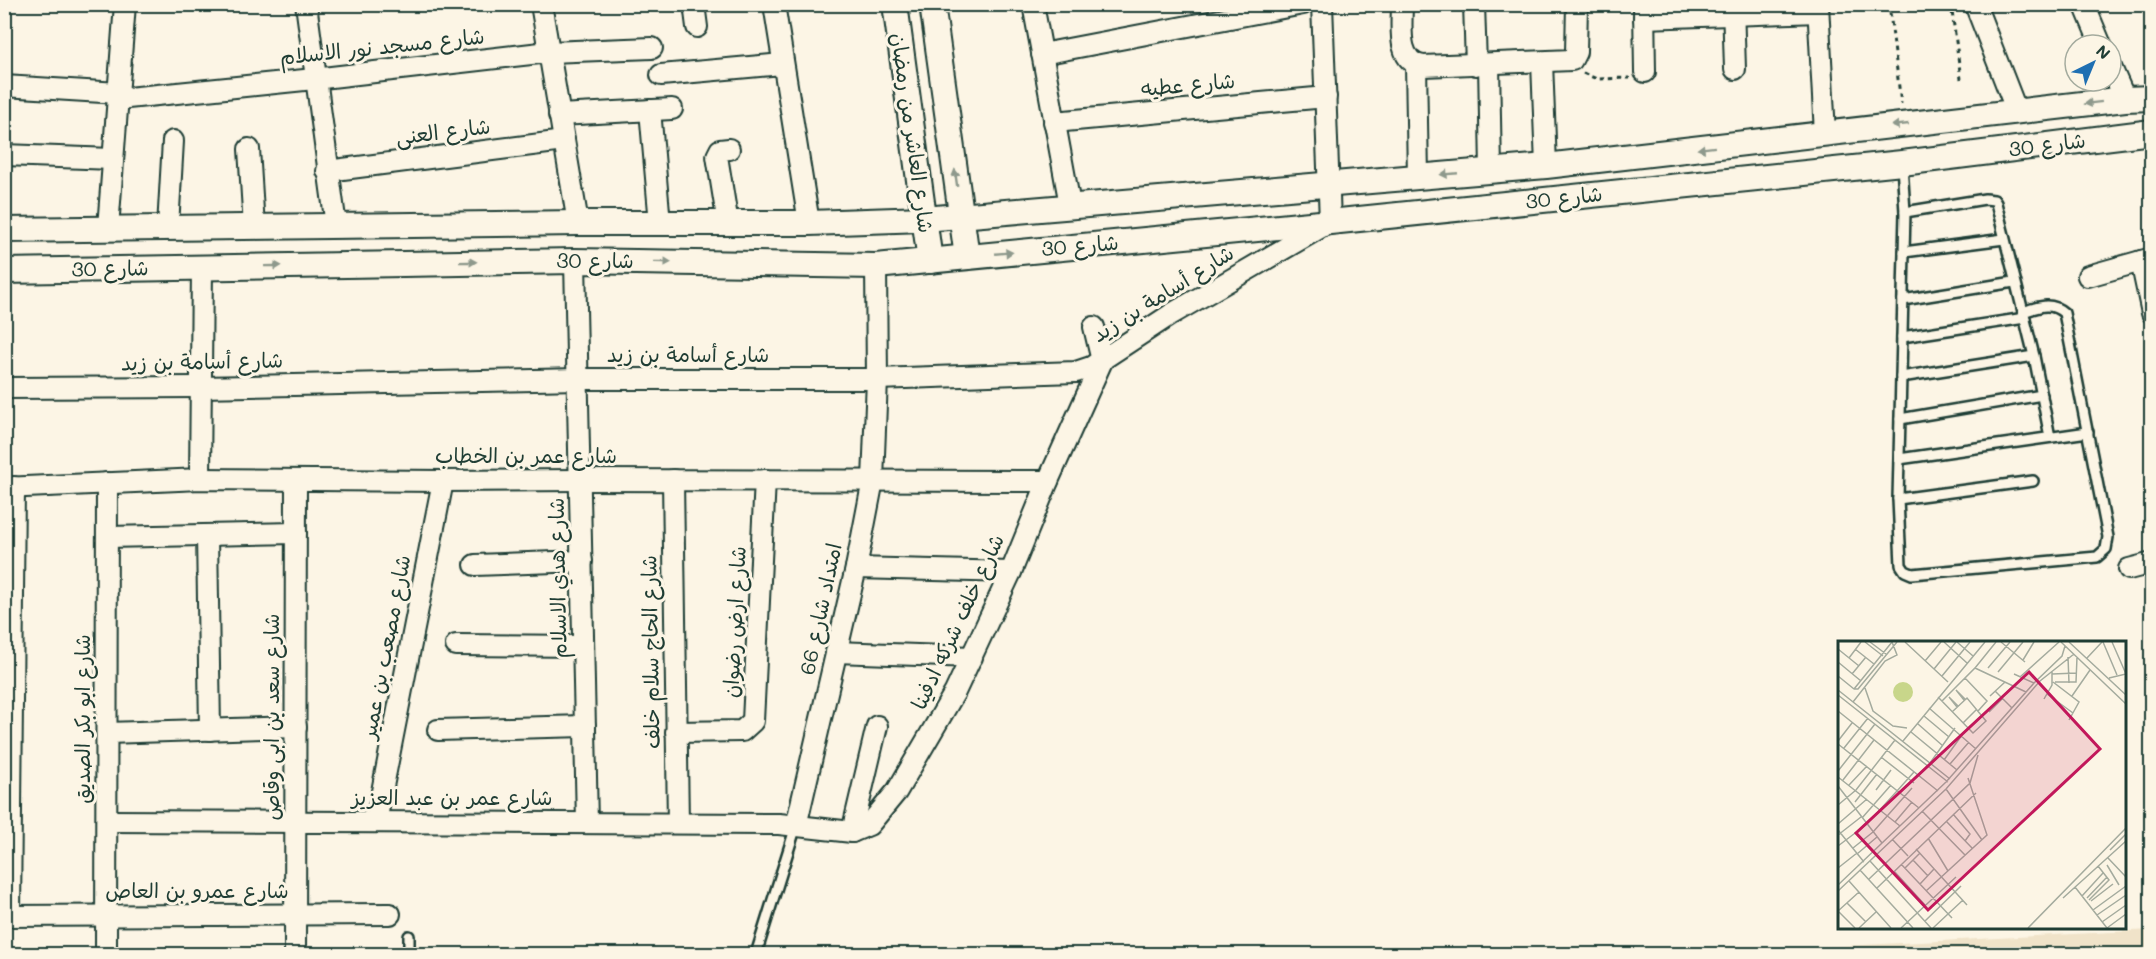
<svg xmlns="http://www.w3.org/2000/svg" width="2156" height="959" viewBox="0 0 2156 959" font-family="Mali,'Playpen Sans Arabic',sans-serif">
  <rect width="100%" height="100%" fill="#fcf5e5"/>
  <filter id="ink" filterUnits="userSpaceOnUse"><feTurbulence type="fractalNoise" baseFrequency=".0167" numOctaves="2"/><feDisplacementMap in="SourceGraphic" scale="12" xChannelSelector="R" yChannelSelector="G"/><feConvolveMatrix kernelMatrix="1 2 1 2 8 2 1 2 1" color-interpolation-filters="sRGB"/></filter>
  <g filter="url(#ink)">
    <polygon fill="#f0e3c9" points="2151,930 2151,954 1696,954 1765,950"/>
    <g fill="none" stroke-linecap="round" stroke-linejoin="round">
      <g stroke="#1f3d34" stroke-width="14">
        <g id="service">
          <path d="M1902,165L1905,212L1898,499L1901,565L1905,571L1912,574L2097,557L2106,549L2108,537L2064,313C2051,301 2038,307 2023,312"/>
          <polyline points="1905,212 1985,199 1994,200 1996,203 2034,356 2050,437"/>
          <polyline points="1904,252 2004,239"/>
          <polyline points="1903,300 2014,282"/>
          <polyline points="1902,337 2025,318"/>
          <polyline points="1901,377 2034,356"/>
          <polyline points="1900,419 2042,395"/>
          <polyline points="1899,459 2088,432"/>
          <polyline points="1898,499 2033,481"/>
          <polyline points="409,954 409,936"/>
          <polyline points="756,954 796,826"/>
        </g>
      </g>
      <g stroke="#1f3d34" stroke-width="24">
        <g id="minor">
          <polyline points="306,4 336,226"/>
          <polyline points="541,4 578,223"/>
          <polyline points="694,4 697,27"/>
          <polyline points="774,4 809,223"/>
          <polyline points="1033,4 1070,205"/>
          <path d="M1402,4C1402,25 1396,62 1423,66L1572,60L1576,52L1577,4"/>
          <polyline points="1474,4 1476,65"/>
          <polyline points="1818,4 1825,134"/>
          <polyline points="1975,4 2017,112"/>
          <polyline points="2084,4 2101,45"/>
          <polyline points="1733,5 1735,69"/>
          <polyline points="1644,7 1645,72"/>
          <polyline points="1644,18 1818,12"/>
          <polyline points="1042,54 1303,4"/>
          <polyline points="1542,62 1546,166"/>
          <polyline points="1489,64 1491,171"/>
          <polyline points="1416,65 1418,177"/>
          <polyline points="2111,67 2125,99"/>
          <polyline points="661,75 782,64"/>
          <polyline points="4,86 119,93"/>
          <polyline points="118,99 314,79 549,52 652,48"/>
          <polyline points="650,110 660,223"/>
          <polyline points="559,115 672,109"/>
          <polyline points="1054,122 1326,97"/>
          <polyline points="249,149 254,227"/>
          <polyline points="4,155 113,159"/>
          <polyline points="327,171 564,141"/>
          <polyline points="728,224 717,156 720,150 729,149"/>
          <polyline points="168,227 173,141"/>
          <polyline points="108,228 125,4"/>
          <polyline points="575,261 587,823"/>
          <polyline points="2141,261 2152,313"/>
          <polyline points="2088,276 2152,258"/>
          <polyline points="4,388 200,387 578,379 877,379 1076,372 1091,367 1170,315 1330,222 1322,4"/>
          <polyline points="200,479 202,267"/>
          <polyline points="673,480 678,823"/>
          <polyline points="4,488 200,479 443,481 580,480 1048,481"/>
          <polyline points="207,535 210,730"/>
          <polyline points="107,537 296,533"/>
          <polyline points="475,565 582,561"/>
          <polyline points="856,568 1011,572"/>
          <polyline points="2129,569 2152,563"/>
          <polyline points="456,645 583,646"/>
          <polyline points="836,652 972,657"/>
          <polyline points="438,730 585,726"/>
          <polyline points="676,732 742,731 753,721 765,480"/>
          <polyline points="107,733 296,727"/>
          <polyline points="107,821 779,824 852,832 869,825 897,791 955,692 1011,572 1048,481 1102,361 1094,327"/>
          <polyline points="376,822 443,481"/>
          <polyline points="796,826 856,568 873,480 877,379 876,266"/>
          <polyline points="852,832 877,726"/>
          <polyline points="4,916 390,914"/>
          <polyline points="10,916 14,487"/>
          <polyline points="106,954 107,483"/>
          <polyline points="295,954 296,480"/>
        </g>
      </g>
      <g stroke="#1f3d34" stroke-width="28">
        <g id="tertiary">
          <polyline points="895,4 930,261"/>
          <polyline points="932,4 967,257"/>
          <polyline points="4,230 578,223 809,223 924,219 1546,166 2125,99 2152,98"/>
          <polyline points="4,271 575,261 876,266 1330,222 1902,163 2152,132"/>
        </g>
      </g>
      <g stroke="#1f3d34" stroke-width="3" stroke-dasharray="4.5 4.5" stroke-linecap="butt">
        <polyline points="1889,4 1901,104"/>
        <polyline points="1951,4 1961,79"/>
        <polyline points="1583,73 1597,79 1630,78"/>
      </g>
      <use href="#service" stroke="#fcf5e5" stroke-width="9"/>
      <use href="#minor" stroke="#fcf5e5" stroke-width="20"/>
      <use href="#tertiary" stroke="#fcf5e5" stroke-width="24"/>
    </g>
    <defs><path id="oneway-solid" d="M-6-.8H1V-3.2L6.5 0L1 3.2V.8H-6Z" transform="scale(1.5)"/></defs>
    <g fill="#8e998c">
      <use href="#oneway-solid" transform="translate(2093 103) rotate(173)"/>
      <use href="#oneway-solid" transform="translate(1900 125) rotate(174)"/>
      <use href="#oneway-solid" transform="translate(1706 148) rotate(173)"/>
      <use href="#oneway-solid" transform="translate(1449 174) rotate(175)"/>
      <use href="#oneway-solid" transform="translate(956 178) rotate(-98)"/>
      <use href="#oneway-solid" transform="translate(1004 253) rotate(-5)"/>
      <use href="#oneway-solid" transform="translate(468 262) rotate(-1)"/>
      <use href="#oneway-solid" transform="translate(663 262) rotate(1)"/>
      <use href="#oneway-solid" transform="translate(273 266) rotate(-1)"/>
    </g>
  </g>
  <g text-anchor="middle" stroke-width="6" stroke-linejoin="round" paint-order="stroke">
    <g font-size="21" fill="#1f3d34" stroke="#fcf5e5">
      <text transform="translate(382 47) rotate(-6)" y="7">شارع مسجد نور الاسلام</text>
      <text transform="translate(1188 85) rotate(-5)" y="7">شارع عطيه</text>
      <text transform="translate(443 132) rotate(-7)" y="7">شارع العنى</text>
      <text transform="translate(912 133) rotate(82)" y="7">شارع العاشر من رمضان</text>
      <text transform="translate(2047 145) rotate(-7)" y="7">شارع 30</text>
      <text transform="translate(1564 198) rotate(-6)" y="7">شارع 30</text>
      <text transform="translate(1080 246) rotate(-5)" y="7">شارع 30</text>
      <text x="595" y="268">شارع 30</text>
      <text transform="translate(110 269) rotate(-1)" y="7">شارع 30</text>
      <text transform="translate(1163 294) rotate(-32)" y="7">شارع أسامة بن زيد</text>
      <text x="688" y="362">شارع أسامة بن زيد</text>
      <text transform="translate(202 362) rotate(-1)" y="7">شارع أسامة بن زيد</text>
      <text x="526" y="463">شارع عمر بن الخطاب</text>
      <text transform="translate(558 578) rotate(-91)" y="7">شارع هدي الاسلام</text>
      <text transform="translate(821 609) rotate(-78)" y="7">امتداد شارع 66</text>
      <text transform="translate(735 622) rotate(-87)" y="7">شارع ارض رضوان</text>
      <text transform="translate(958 622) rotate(-65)" y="7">شارع خلف شركه ادفينا</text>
      <text transform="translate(386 647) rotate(-79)" y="7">شارع مصعب بن عمير</text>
      <text transform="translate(651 652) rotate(-91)" y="7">شارع الحاج سلام خلف</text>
      <text transform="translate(272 717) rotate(-90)" y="7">شارع سعد بن ابى وقاص</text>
      <text transform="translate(83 719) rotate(-90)" y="7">شارع ابو بكر الصديق</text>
      <text x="452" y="805">شارع عمر بن عبد العزيز</text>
      <text x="197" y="898">شارع عمرو بن العاص</text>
    </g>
  </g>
  <g transform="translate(1838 641)">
    <rect width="288" height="288" fill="#fcf5e5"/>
    <path d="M55 51a10 10 0 1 1 20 0a10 10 0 1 1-20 0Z" fill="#c8d68a"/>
    <path fill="none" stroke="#a4ab9e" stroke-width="1.5" d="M27,1L45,15M32,1L48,13M67,1L110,41M106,1L129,22M119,1L135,15M163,1L187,21M223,1L288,63M231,1L288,54M265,1L279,34M0,8L21,25M17,8L36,23M230,16L231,42M11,17L23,1M249,17L264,1M185,19L196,1M87,20L103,1M0,21L23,40M137,27L158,1M150,27L172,1M96,28L118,1M160,31L185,1M14,33L28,16M176,33L196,42M214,33L239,32M0,35L16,48M104,35L132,1M182,36L221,1M127,37L149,60L140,70M271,37L288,33L274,1M215,41L241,61L231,79M217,41H238L239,16M27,47L35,70L55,85L69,87M16,48H20L59,1M0,49L112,138M157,50L174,67M209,53L235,72M0,54L110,141M152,55L167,41M234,55L252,29M100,56L134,91L135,92L148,80L129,57L114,71M206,58L214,44V30M126,59L118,49L127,58M104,60L137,27L188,51M15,61L47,20L59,14L54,1L16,48M119,66L111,56L120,65M91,67L138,108M0,70L100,150M151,71L165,57M86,75L111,96M125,82L139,68M80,83L105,105M73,91L119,129M0,100L14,82M65,100L147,1M0,103L81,167M6,107L30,77M43,116L76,142M106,119L124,94M92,122L117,87M112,123L131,101M0,130L37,83M0,136L62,185M5,139L36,99M11,144L29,125M0,145L44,202M108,148L144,199M38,149L53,129M59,150L76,131M17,161L39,133M0,164L18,149L57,99M84,170L127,214M115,173L132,193L127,200M24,177L53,144M108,180L134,207M57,181L74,161M0,183L29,158M0,189L26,221M35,191L74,147M0,194L23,176M90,197L110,230M54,198L70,215M0,205L29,183L59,150M15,207L35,191M78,208L129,264M272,209L288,193M19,213L39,196M270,217L288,236M75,219L90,235M32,220L93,287M63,223L114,277M269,224L281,244M0,227L19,212M67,227L82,212M22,229L75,287M56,230L87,264M31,238L132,142L140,114M11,240L53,287M82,243L96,228M0,244L108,141L196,42L224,15L227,5M237,246L269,287M39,247L138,152M0,250L108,148L202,40L236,13M88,250L149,194L130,137M244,255L265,232M225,257L288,200M249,257L269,236M251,259L271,239L260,225M253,260L275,243M9,262L28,281M255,269L288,245M0,270L21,251M0,270L17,287M259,274L288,254M87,280L123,245M264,281L288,264M21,287L38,271M63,287L118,236M95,287L125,259M190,287L288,187M269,287L288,273"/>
    <path fill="#c2185b" fill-opacity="0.15" stroke="#c2185b" stroke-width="3" d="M191,31L262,108L90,269L18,192Z"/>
    <rect width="288" height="288" fill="none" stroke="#1f3d34" stroke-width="3"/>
  </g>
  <rect width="2156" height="959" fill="none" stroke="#fcf5e5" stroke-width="24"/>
  <rect x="12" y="12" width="2132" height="935" fill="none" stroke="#1f3d34" stroke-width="2" filter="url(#ink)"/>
  <g transform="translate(2093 63) rotate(43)"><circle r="28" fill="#fcf5e5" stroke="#a4ab9e" stroke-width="1.5"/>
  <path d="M0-4.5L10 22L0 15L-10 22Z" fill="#1f6fb2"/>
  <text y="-9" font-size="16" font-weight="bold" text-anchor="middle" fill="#1f3d34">N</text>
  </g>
</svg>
